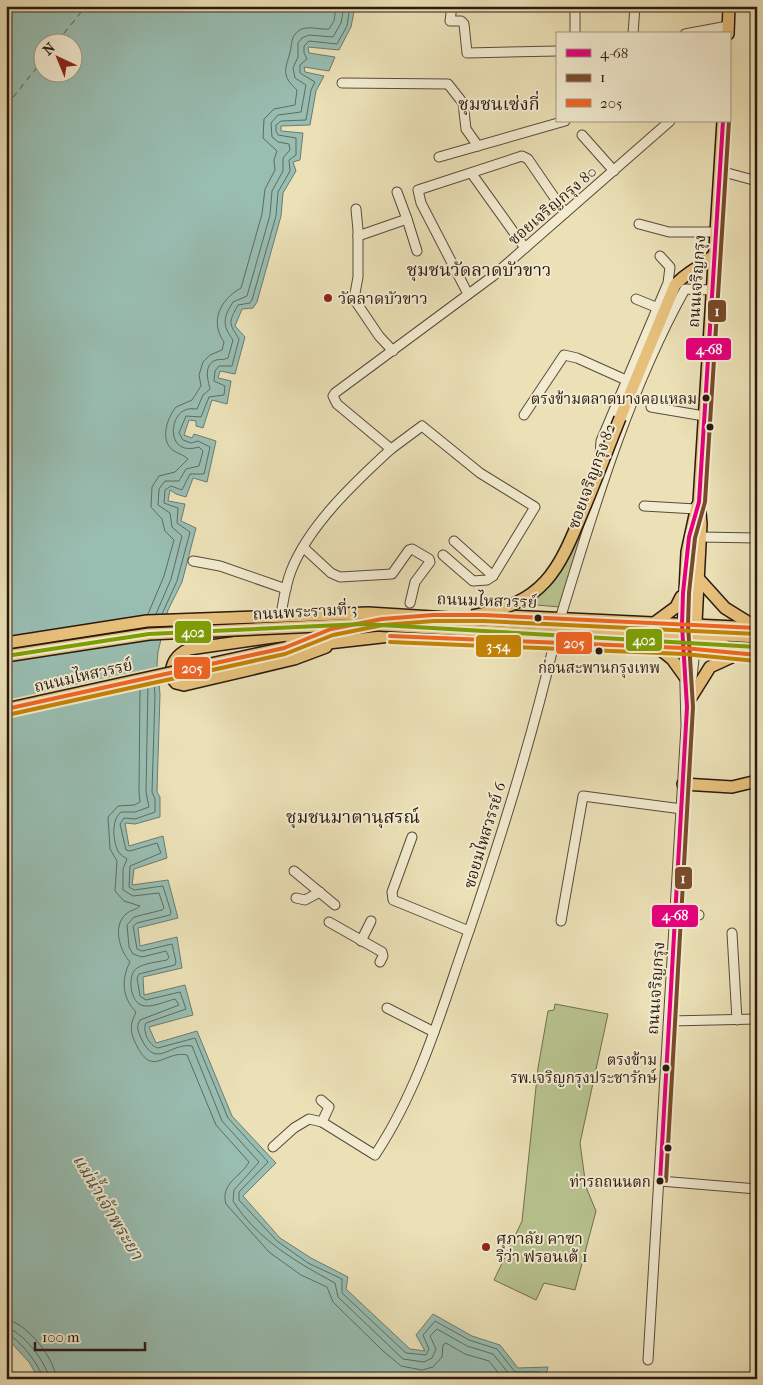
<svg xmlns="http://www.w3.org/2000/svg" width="763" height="1385" viewBox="0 0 763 1385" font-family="'IM FELL French Canon','Noto Serif Thai',serif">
  <rect width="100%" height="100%" fill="#ebe0b6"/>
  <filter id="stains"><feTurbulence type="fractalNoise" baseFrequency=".004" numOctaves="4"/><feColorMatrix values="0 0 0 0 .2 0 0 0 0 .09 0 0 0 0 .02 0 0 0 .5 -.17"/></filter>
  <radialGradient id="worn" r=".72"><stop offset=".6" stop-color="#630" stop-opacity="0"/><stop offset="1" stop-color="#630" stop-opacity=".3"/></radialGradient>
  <g fill="#b7c28e" stroke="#706e4f">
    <polygon points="606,466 560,607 525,604 530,589 548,577"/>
    <polygon points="555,1004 608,1014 580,1143 586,1187 596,1211 575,1290 544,1283 536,1300 494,1280 522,1221 538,1068 548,1011 554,1010"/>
  </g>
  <path fill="#98bdb1" stroke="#6c7b71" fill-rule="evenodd" d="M6,6H355L351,27L339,50L308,47L309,53L335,57L329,71L304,67L305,72L324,76L316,91L310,125L281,126V131L303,133L300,160L293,162L296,171L283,193L281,216L257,302L253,308L242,309L235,326L245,337L235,374L220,371L218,378L231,381L227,404L212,400L203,428L196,426V421L189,420L184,435L192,438L194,434L216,441L207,482L193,478L186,497L176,494L170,490L168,501L185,504L181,521L196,528L182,582L168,610L158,652L157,664L160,694L157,792L160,797V817L135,824L125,823L129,846L163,836L167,858L134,869L132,885L168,880L178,918L138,928L140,946L177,937L182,968L143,977L144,995L185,985L193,1015L149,1027L156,1043L197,1031L232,1116L276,1163L243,1196L280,1238L311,1258L348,1277L346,1289L410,1349L425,1351L416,1335L433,1314L472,1336L500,1345L518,1368L548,1367L545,1379H39L29,1362L6,1337ZM42,42H72V72H42Z"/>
  <polygon fill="#ebe0b6" points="160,666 161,684 6,718 6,700"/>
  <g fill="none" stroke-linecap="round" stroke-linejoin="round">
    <g stroke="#616b60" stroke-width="1">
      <path d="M148,614L164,576L174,540L165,531L162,519L151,507L152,487L159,476L175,472L188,459C184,455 179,454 174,451C159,441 167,418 176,407L192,400L201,386L199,375L203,362L210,355L222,350L224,342C209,321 221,299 241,288L262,214L265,189L275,170L274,160L277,151L263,138L264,119L274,109L295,105L297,90C283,77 284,72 289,56C293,45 289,35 302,29C311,26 320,30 329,29L334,21L336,6"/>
      <path d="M156,614L171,579L182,536L172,527L170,513L158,505L159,489L165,481H179L186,469L199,466L203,451L199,447C167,457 168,417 185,410C189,408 193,409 197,409L203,395L210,389C208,380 203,365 216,360C221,359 224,360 228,358L233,340C222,325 223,318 233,302L247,296L270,215L272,191L283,171V158L290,150L289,144L278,142L272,137L271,123L278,115L301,112L306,85L295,78L293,68L298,57V43L302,38L309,35L333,37L341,23L344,6"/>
      <path d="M162,614L177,581L190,532L177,523L178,508L164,503L165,490L171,486L182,490L190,474H204L210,447L198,441L191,443L183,440L179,433L186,416L201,417L209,397L224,395L225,386L214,381L215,371L219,366H232L239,339C229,323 228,323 238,305L250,303L252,300L276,216L278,192L290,171L289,160L296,155V138L278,135L276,131V125L281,121L306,120L311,90L315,82L300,73V65L307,59L304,53V46L309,41L337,44L347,26L350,6"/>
      <path d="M154,683L155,695L152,792L155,799V812L135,819L124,818L120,824L126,850L130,851L157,843L161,853L130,866L129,887L134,890L163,886L171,912L170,915L137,923L133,926L137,949L142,951L172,944L176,962L175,965L139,974L137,978L140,996L146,1000L180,992L186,1009L146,1023C142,1031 149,1046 158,1048L195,1038L228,1118L268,1162L239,1192V1200L277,1241L308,1263L342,1279V1293L406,1353L426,1355L429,1349L423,1335L435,1321L469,1340L497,1349L515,1372H539L540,1379"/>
      <path d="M148,685L146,792L149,807L135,812H121C111,820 113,841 118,851C120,855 125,857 127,859L123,869V890L133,896L159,893L164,908L162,910L134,917L127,925L129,947L133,954L142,957L166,951L169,957L167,960C158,962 145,963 137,968C127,974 130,1001 141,1005C150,1009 166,1001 175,999L179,1005L140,1020C136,1027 138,1031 141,1038C156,1071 170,1042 192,1046L222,1121L259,1162L234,1190L233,1201C257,1239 296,1262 335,1283L338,1297L403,1359L424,1362L432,1358L436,1349L430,1336L437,1329L467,1346L493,1354L510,1375L517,1379"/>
      <path d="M140,686L139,792L140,802L134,805L118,806L108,817L110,849L117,861L115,891L124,901L140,906C136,910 130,910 126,914C112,926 120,951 130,962C121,979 122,998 136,1012C131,1023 129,1029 135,1042C152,1080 164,1050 187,1055L216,1125L249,1162C241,1177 220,1183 226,1204L269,1252L301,1275L327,1287L333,1302L382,1350L401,1366L422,1370L433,1367L442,1357L443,1345L446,1343L465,1354L489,1361L503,1379"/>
      <path d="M6,1320C26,1321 56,1360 56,1379"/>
      <path d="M6,1328C21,1329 48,1364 49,1379"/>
      <path d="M6,1334C18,1336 41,1367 43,1379"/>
    </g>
    <g stroke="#505248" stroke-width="1" stroke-dasharray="6 5" stroke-linecap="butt">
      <polyline points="57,42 86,6"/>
      <polyline points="6,106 42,61"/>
    </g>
    <g stroke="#5a4b3a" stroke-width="11">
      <g id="minor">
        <polyline points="452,6 450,21 461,21 464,24 467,53 557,51"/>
        <polyline points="575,6 575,34"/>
        <polyline points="743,6 757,7"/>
        <polyline points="633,34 635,6"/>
        <polyline points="685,34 728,26"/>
        <polyline points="342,83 448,84 463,103 466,129 478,146"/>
        <polyline points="582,135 614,171"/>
        <polyline points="439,157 565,121"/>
        <polyline points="720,171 757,181"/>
        <polyline points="472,174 525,248"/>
        <polyline points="356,209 358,230 358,277 354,299 379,336 393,351"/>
        <polyline points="407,219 417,251"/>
        <polyline points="639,224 669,232 715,232"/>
        <polyline points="358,236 407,219 397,192"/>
        <polyline points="468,294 421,203 418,190 522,156 528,159 565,213"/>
        <polyline points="636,299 658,308"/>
        <polyline points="651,407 704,416"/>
        <polyline points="524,415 564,355 577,358 626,380"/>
        <polyline points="391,449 422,426 480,473 535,507 493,576 487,580 473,581 443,555"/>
        <polyline points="605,463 600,456 601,441 668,283 670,267 660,256"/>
        <polyline points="644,506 696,509"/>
        <polyline points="700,537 757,538"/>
        <polyline points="454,541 493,576"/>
        <polyline points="304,548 331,573 340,577 392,574 409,550 412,549 429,559 430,562 415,582 410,603"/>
        <polyline points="193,561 220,566 286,589"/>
        <path d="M560,619C594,508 628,392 685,289L712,290"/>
        <path d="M280,620C283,604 285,586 291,571C309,525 355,482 391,449L337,404L333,396L335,393L493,276L670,121"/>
        <polyline points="690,697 695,649"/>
        <polyline points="412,837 392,892 393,900 469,931"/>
        <polyline points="294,871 335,905"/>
        <polyline points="296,898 305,900 320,892"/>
        <polyline points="676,913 699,915"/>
        <polyline points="561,921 583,796 682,809"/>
        <polyline points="329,922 382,952 383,956 380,962"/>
        <polyline points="732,933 737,1020"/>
        <polyline points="361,941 371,921"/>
        <polyline points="387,1008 434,1032"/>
        <polyline points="670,1021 757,1019"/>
        <polyline points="321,1100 329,1107 322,1122"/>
        <path d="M273,1147L294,1128L309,1119L322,1122L375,1155C415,1095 437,1025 460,957C496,854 529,750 554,644"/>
        <polyline points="660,1181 757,1189"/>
        <polyline points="648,1360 686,726 684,648"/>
      </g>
    </g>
    <g stroke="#2a1910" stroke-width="14">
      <g id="major">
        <polyline points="728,34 729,6"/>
        <path d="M620,418L675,285C686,272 701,267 714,255"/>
        <polyline points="697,577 725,608 754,626"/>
        <polyline points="489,615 757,628"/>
        <polyline points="653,624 676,607 681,597"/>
        <polyline points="683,631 687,552 697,506"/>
        <path d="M309,632L189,649C176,655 171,663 171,677L176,683L184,685L294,659L326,647"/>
        <polyline points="695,642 701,524 699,502 723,121"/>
        <polyline points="290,645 339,628"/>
        <polyline points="728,645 757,647"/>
        <polyline points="657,647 672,659 685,677"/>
        <polyline points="183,670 284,648 399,635 598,646 684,648 757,655"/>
        <polyline points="690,699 710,667 736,655"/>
        <polyline points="683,784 732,787 757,781"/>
      </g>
    </g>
    <use href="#minor" stroke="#f2ebd0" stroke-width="9"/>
    <use href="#major" stroke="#e6c07b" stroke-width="11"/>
    <g stroke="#2a1910" stroke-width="14" stroke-linecap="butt">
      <g id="major-bridge">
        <path d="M472,616C547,602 558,571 585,506C597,477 608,448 620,418"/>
        <polyline points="6,643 147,621 368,613 757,637"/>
        <polyline points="6,656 149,634 363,624 724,645"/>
        <polyline points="6,709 183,670"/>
      </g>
    </g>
    <use href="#major-bridge" stroke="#e6c07b" stroke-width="11"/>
    <g stroke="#f2ebd0" stroke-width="8">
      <polyline id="bus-1" points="660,1181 687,707 682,625 683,593 689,537 699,502 723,121"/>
    </g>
    <g stroke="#f2ebd0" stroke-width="8">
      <polyline id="bus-2" points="666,1181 693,707 688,625 689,593 695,538 705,502 729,121"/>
    </g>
    <g stroke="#f2ebd0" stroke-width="8">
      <g id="bus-3">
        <polyline points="390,636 684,648 757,655"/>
        <polyline points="6,709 284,648 331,629 382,619 433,615 484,615 757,628"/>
      </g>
    </g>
    <g stroke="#f2ebd0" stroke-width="8">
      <g id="bus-4">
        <polyline points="390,642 684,654 756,661"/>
        <polyline points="7,715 285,654 333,635 383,625 434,621 484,621 757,634"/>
      </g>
    </g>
    <g stroke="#f2ebd0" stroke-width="8">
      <polyline id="bus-5" points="6,656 149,634 363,624 757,647"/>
    </g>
    <use href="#bus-1" stroke="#e5007d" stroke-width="4"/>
    <use href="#bus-2" stroke="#7a4b2a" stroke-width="4"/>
    <use href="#bus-3" stroke="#f26522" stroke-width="4"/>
    <use href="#bus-4" stroke="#c48304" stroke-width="4"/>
    <use href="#bus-5" stroke="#7d9f04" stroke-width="4"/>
  </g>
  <g fill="#8f2418" stroke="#f2ebd0" stroke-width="2">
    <circle cx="328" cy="298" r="5"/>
    <circle cx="486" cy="1247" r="5"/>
  </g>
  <g fill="#2a1910" stroke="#f2ebd0" stroke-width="2">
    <circle cx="706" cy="398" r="4.5"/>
    <circle cx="710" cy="427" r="4.5"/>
    <circle cx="538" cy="618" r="4.5"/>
    <circle cx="599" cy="651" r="4.5"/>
    <circle cx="666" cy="1068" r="4.5"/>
    <circle cx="668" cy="1148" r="4.5"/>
    <circle cx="660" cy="1181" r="4.5"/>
  </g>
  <g text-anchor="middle" stroke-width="4" stroke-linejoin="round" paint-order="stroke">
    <g font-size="15" fill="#2a1910" stroke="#f2ebd0" text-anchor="end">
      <text x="697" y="404">ตรงข้ามตลาดบางคอแหลม</text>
      <text x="599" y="673" text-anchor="middle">ก่อนสะพานกรุงเทพ</text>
      <text x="657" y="1065">ตรงข้าม<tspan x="657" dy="18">รพ.เจริญกรุงประชารักษ์</tspan></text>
      <text x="651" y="1187">ท่ารถถนนตก</text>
    </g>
    <g font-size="16" fill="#2a1910" stroke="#f2ebd0">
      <text transform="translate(552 205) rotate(-41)" y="6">ซอยเจริญกรุง 80</text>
      <text transform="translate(696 281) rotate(-86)" y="6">ถนนเจริญกรุง</text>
      <text transform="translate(591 476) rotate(-70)" y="6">ซอยเจริญกรุง 82</text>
      <text transform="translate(487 600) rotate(2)" y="6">ถนนมไหสวรรย์</text>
      <text transform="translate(305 611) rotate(-3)" y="6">ถนนพระรามที่ 3</text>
      <text transform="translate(83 675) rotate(-13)" y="6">ถนนมไหสวรรย์</text>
      <text transform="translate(484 835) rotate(-73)" y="6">ซอยมไหสวรรย์ 6</text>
      <text transform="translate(655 988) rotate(-86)" y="6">ถนนเจริญกรุง</text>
    </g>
    <g font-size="16" fill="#2a1910" stroke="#f2ebd0" text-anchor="start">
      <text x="338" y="304">วัดลาดบัวขาว</text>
      <text x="496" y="1244">ศุภาลัย คาซา<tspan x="496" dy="18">ริว่า ฟรอนเต้ 1</tspan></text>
    </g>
    <g font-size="18" fill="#2a1910" stroke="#f2ebd0">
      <text x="499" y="110">ชุมชนเซ่งกี่</text>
      <text x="479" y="276">ชุมชนวัดลาดบัวขาว</text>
      <text x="353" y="823">ชุมชนมาตานุสรณ์</text>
    </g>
    <g font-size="18" font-style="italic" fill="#505248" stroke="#f2ebd0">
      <text transform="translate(108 1207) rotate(59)" y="6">แม่น้ำเจ้าพระยา</text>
    </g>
  </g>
  <g stroke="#f2ebd0" stroke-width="2">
    <rect x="707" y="299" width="20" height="24" rx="5" fill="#7a4b2a"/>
    <rect x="685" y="337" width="47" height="24" rx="5" fill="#e5007d"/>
    <rect x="174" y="620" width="38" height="24" rx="5" fill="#7d9f04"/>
    <rect x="625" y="628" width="38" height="24" rx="5" fill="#7d9f04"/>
    <rect x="555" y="631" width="38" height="24" rx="5" fill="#f26522"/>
    <rect x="475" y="634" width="47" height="24" rx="5" fill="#c48304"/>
    <rect x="173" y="656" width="38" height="24" rx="5" fill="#f26522"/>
    <rect x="674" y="866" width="19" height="24" rx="5" fill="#7a4b2a"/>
    <rect x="651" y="904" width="48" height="24" rx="5" fill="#e5007d"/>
  </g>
  <g font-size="14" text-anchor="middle" font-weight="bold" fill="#fff">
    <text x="717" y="316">1</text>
    <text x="709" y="354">4-68</text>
    <text x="193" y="637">402</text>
    <text x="644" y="645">402</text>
    <text x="574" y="648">205</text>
    <text x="498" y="651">3-54</text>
    <text x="192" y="673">205</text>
    <text x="683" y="883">1</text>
    <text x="675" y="920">4-68</text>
  </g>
  <rect width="763" height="1385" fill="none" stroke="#ebe0b6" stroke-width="25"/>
  <rect x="8" y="8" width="748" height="1370" fill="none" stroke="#2a1910" stroke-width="2.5"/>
  <rect x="12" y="12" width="738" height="1360" fill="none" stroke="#2a1910"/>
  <rect x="556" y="32" width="175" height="90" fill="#f2ebd0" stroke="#a29783"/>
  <rect x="566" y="49" width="25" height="8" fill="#e5007d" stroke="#a29783"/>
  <text x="600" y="58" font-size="15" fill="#2a1910">4-68</text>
  <rect x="566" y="74" width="25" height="8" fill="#7a4b2a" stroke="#a29783"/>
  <text x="600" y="82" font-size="15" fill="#2a1910">1</text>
  <rect x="566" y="99" width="25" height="8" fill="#f26522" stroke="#a29783"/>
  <text x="600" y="108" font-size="15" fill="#2a1910">205</text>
  <g transform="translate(58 58) rotate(316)"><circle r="24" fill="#f2ebd0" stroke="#a29783"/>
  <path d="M0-4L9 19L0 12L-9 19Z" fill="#8f2418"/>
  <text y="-8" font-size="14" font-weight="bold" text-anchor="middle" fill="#2a1910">N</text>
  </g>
  <path d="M35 1342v8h110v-8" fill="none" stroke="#2a1910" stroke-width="2.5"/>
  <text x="42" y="1342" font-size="15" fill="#2a1910" stroke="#f2ebd0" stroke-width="4" paint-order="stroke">100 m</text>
  <rect width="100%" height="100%" filter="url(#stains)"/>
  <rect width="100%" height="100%" fill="url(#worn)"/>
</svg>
